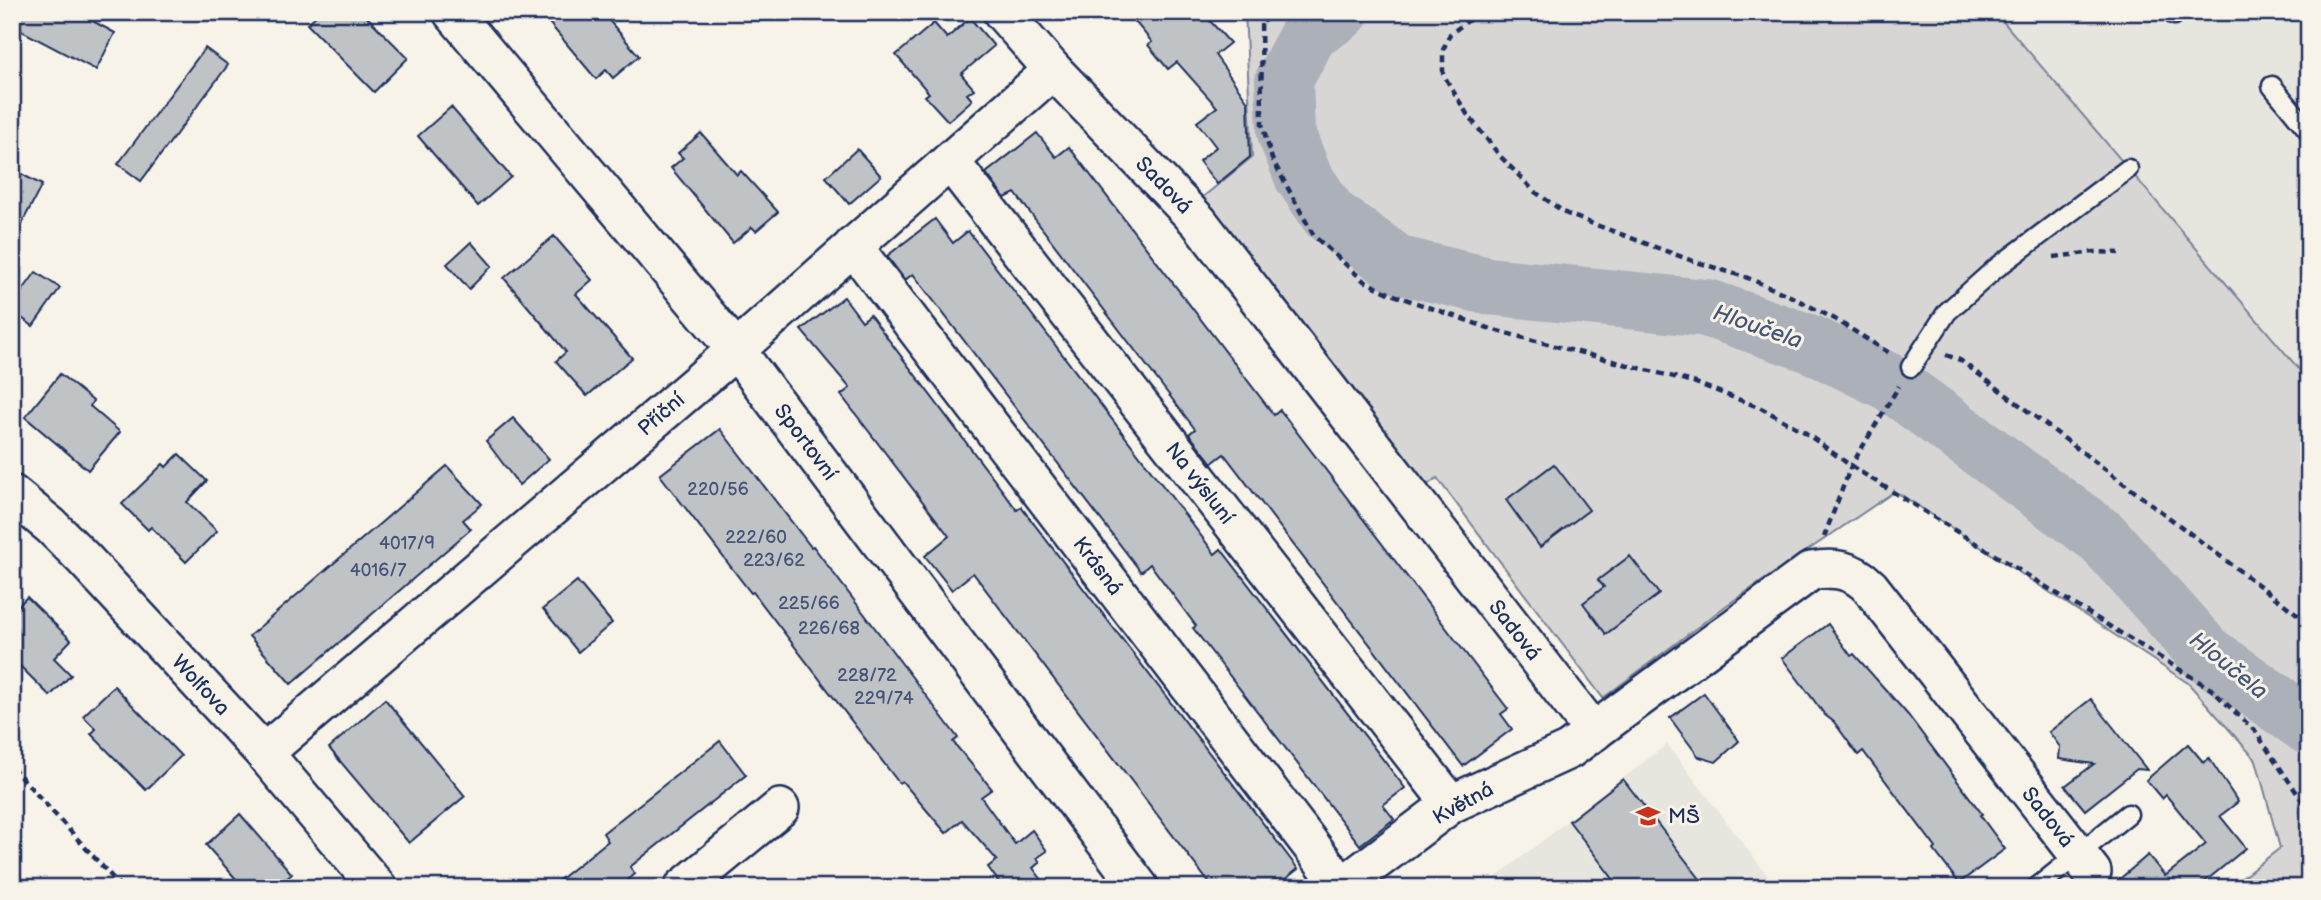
<svg xmlns="http://www.w3.org/2000/svg" width="2321" height="900" viewBox="0 0 2321 900" font-family="'Balsamiq Sans',sans-serif">
  <rect width="100%" height="100%" fill="#f7f3e8"/>
  <filter id="ink" filterUnits="userSpaceOnUse"><feTurbulence type="fractalNoise" baseFrequency=".0143" numOctaves="2"/><feDisplacementMap in="SourceGraphic" scale="14" xChannelSelector="R" yChannelSelector="G"/><feConvolveMatrix kernelMatrix="1 2 1 2 8 2 1 2 1" color-interpolation-filters="sRGB"/></filter>
  <g filter="url(#ink)">
    <g fill="#e6e5de">
      <polygon points="1995,12 2309,12 2309,381 2124,164"/>
      <polygon points="1667,744 1777,888 1482,888"/>
    </g>
    <polygon fill="#d7d6d4" stroke="#798299" stroke-width="2" points="1245,12 1995,12 2309,381 2309,888 2229,888 2280,848 2256,760 2188,683 1903,496 1894,492 1727,605 1603,698 1437,478 1420,490 1198,201 1252,157"/>
    <g fill="none" stroke-linecap="round" stroke-linejoin="round">
      <polyline stroke="#acb0b9" stroke-width="58" points="1340,12 1309,33 1284,80 1286,133 1303,176 1329,215 1399,265 1488,286 1707,308 1811,344 1891,383 2102,537 2205,653 2309,726"/>
    </g>
    <g fill="#c0c3c5" stroke="#1b2f5e" stroke-width="2">
      <polygon points="12,12 76,12 115,33 96,70 12,26"/>
      <polygon points="320,12 362,12 408,58 374,92 307,24"/>
      <polygon points="540,12 602,12 639,56 613,78 606,70 596,79"/>
      <polygon points="1127,12 1202,12 1230,43 1215,55 1248,102 1250,157 1217,184 1199,161 1216,147 1197,122 1217,107 1177,62 1168,69 1148,45 1152,42"/>
      <polygon points="970,18 994,46 961,74 974,89 967,94 972,100 948,121 925,96 929,93 896,55 934,23 947,38"/>
      <polygon points="205,48 228,65 141,181 118,164"/>
      <polygon points="451,107 511,177 478,206 418,136"/>
      <polygon points="701,133 737,175 741,171 778,212 756,231 752,227 733,243 671,168 683,158 678,153"/>
      <polygon points="1037,133 1056,157 1069,147 1274,415 1280,410 1508,709 1501,714 1512,729 1463,766 1224,454 1212,463 1189,434 1195,429 1015,193 1005,198 986,173"/>
      <polygon points="857,149 881,176 849,204 826,177"/>
      <polygon points="12,169 42,185 12,242"/>
      <polygon points="935,219 953,243 968,231 1215,554 1221,549 1405,788 1383,805 1394,819 1360,845 1193,628 1196,626 1150,564 1141,572 913,274 905,280 887,256"/>
      <polygon points="554,236 592,280 576,294 632,358 587,396 556,361 566,352 504,278"/>
      <polygon points="471,242 492,266 469,289 447,264"/>
      <polygon points="36,272 60,288 33,326 12,311 12,305"/>
      <polygon points="844,297 862,321 870,315 1017,510 1021,507 1298,869 1274,888 1213,888 973,573 952,590 925,556 949,536 841,395 850,388 801,330"/>
      <polygon points="60,374 93,401 90,406 120,432 88,470 25,417"/>
      <polygon points="513,418 549,459 519,485 486,441"/>
      <polygon points="720,429 811,547 813,546 958,738 953,742 992,789 981,797 1015,844 1032,830 1047,851 1037,858 1040,862 1033,868 1048,888 1021,888 1016,882 1009,888 1003,888 988,867 997,860 962,820 946,833 902,781 899,783 753,592 751,593 660,475"/>
      <polygon points="179,454 207,481 187,502 217,531 186,562 151,527 148,530 122,504 163,464 166,467"/>
      <polygon points="1554,464 1589,510 1540,547 1506,500"/>
      <polygon points="447,466 482,504 463,520 471,529 291,684 249,636"/>
      <polygon points="1630,556 1659,594 1606,634 1583,603 1604,587 1598,580"/>
      <polygon points="577,581 612,623 578,652 543,609"/>
      <polygon points="27,597 71,640 54,658 71,675 50,696 12,658 12,612"/>
      <polygon points="1828,624 1851,656 1854,654 1908,715 1982,814 1980,815 2005,849 1959,883 1934,850 1936,848 1863,751 1858,755 1834,722 1825,715 1782,658"/>
      <polygon points="114,686 181,756 146,790 91,734 96,729 83,716"/>
      <polygon points="1704,693 1739,741 1716,762 1699,757 1670,718"/>
      <polygon points="385,699 465,796 409,843 329,748"/>
      <polygon points="2091,699 2147,770 2137,769 2085,810 2065,786 2094,764 2059,759 2060,747 2049,732"/>
      <polygon points="720,741 746,775 630,867 635,874 618,888 549,888 608,841 603,833"/>
      <polygon points="2188,744 2204,763 2209,758 2238,802 2220,816 2246,848 2197,888 2109,888 2148,855 2165,876 2206,844 2166,795 2162,799 2146,780"/>
      <polygon points="1623,779 1707,888 1620,888 1569,821"/>
      <polygon points="240,814 292,874 276,888 244,888 206,845"/>
    </g>
    <g fill="none" stroke-linecap="round" stroke-linejoin="round">
      <g stroke="#1b2f5e" stroke-width="23">
        <g id="service">
          <polyline points="2174,15 2176,12"/>
          <polyline points="2272,86 2309,131"/>
          <polyline points="1911,367 1947,312 1995,269 2128,169"/>
          <polyline points="2036,888 2128,814"/>
        </g>
      </g>
      <g stroke="#1b2f5e" stroke-width="42">
        <g id="minor">
          <polyline points="452,12 736,350 1140,888"/>
          <polyline points="1002,12 1053,70 1199,222 1594,732"/>
          <polyline points="950,161 1451,804"/>
          <polyline points="853,246 1342,886"/>
          <polyline points="12,494 51,526 84,559 264,753 378,888"/>
          <polyline points="264,753 736,350 1053,70"/>
          <polyline points="683,888 780,808"/>
          <path d="M1340,888L1451,804L1569,750L1811,571C1835,567 1852,569 1870,587L2092,872"/>
        </g>
      </g>
      <g stroke="#1b2f5e" stroke-width="4.5" stroke-dasharray="7 5" stroke-linecap="butt">
        <polyline points="1261,12 1262,124 1272,159 1314,236 1364,281 1391,294 1494,330 1693,382 1761,408 1803,431 1851,466 2211,689 2255,731 2301,799 2309,821"/>
        <polyline points="1480,12 1450,34 1443,50 1443,74 1467,114 1500,156 1535,192 1567,214 1690,260 1748,278 1790,296 1833,318 1891,354"/>
        <polyline points="1263,22 1272,12"/>
        <polyline points="2054,257 2094,252 2119,253"/>
        <polyline points="1946,355 1960,360 2309,623"/>
        <polyline points="1824,537 1851,466 1899,386"/>
        <polyline points="12,767 122,888"/>
      </g>
      <use href="#service" stroke="#f7f3e8" stroke-width="18"/>
      <use href="#minor" stroke="#f7f3e8" stroke-width="37"/>
    </g>
  </g>
  <defs>
    <g id="school-bare" transform="scale(1.89)"><path d="M0-5L7-2L0 1L-7-2ZM-4 1L0 2.5L4 1V4Q0 6-4 4Z" fill="#c8321e" stroke="#f7f3e8" stroke-width="2.5" paint-order="stroke"/></g>
  </defs>
  <g fill-rule="evenodd">
    <use href="#school-bare" x="1648" y="816"/>
  </g>
  <g text-anchor="middle" stroke-width="6" stroke-linejoin="round" paint-order="stroke">
    <g font-size="18" fill="#445478">
      <text x="718" y="495">220/56</text>
      <text x="756" y="543">222/60</text>
      <text x="407" y="549">4017/9</text>
      <text x="774" y="566">223/62</text>
      <text x="378" y="576">4016/7</text>
      <text x="809" y="609">225/66</text>
      <text x="829" y="634">226/68</text>
      <text x="867" y="681">228/72</text>
      <text x="884" y="704">229/74</text>
    </g>
    <g font-size="21" fill="#1b2f5e" stroke="#f7f3e8">
      <text transform="translate(1164 185) rotate(46)" y="7">Sadová</text>
      <text transform="translate(661 414) rotate(-41)" y="7">Příční</text>
      <text transform="translate(806 442) rotate(53)" y="7">Sportovní</text>
      <text transform="translate(1200 483) rotate(52)" y="7">Na výsluní</text>
      <text transform="translate(1098 566) rotate(53)" y="7">Krásná</text>
      <text transform="translate(1515 630) rotate(52)" y="7">Sadová</text>
      <text transform="translate(201 685) rotate(47)" y="7">Wolfova</text>
      <text transform="translate(1463 803) rotate(-29)" y="7">Květná</text>
      <text transform="translate(2048 817) rotate(52)" y="7">Sadová</text>
    </g>
    <g font-size="21" fill="#1b2f5e" stroke="#f7f3e8" text-anchor="start">
      <text x="1668" y="823">MŠ</text>
    </g>
    <g font-size="23" font-style="italic" fill="#465679" stroke="#f7f3e8">
      <text transform="translate(1758 326) rotate(19)" y="8">Hloučela</text>
      <text transform="translate(2229 665) rotate(39)" y="8">Hloučela</text>
    </g>
  </g>
  <rect width="2321" height="900" fill="none" stroke="#f7f3e8" stroke-width="42"/>
  <rect x="21" y="21" width="2279" height="858" fill="none" stroke="#1b2f5e" stroke-width="2.5" filter="url(#ink)"/>
</svg>
